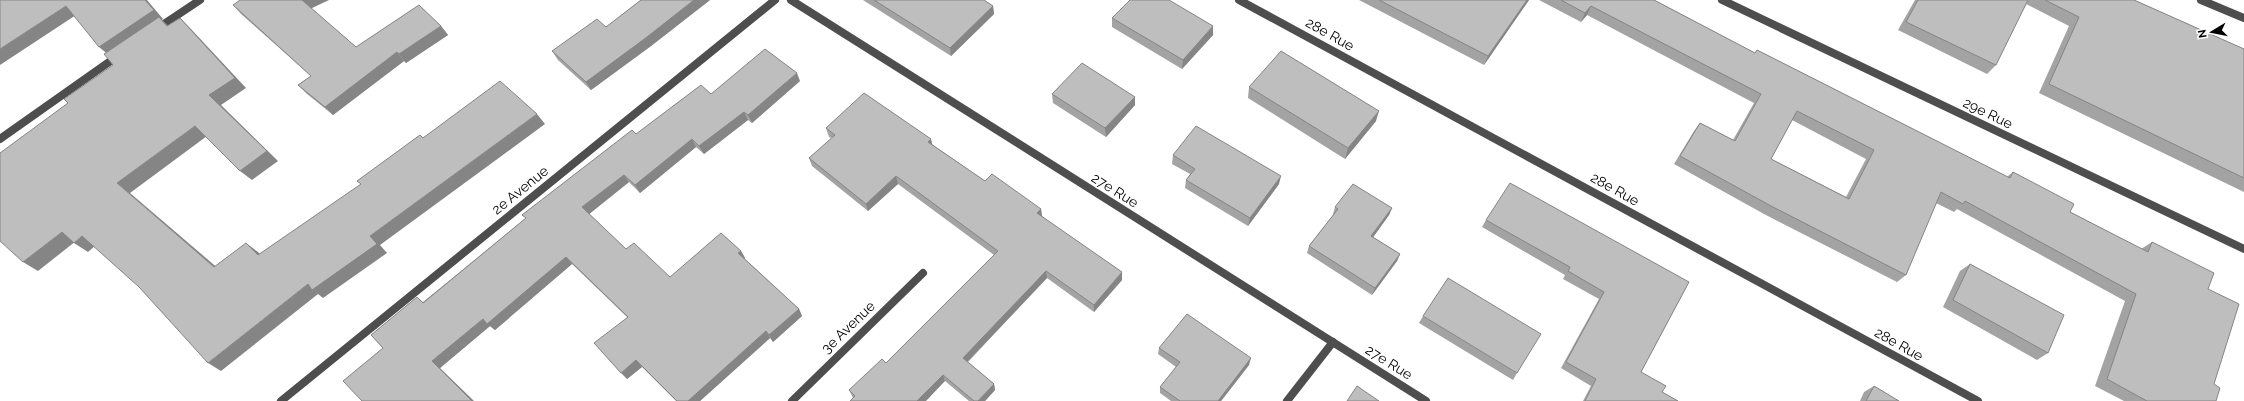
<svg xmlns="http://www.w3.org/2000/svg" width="2244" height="401" viewBox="0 0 2244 401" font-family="Raleway,sans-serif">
  <rect width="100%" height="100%" fill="#fff"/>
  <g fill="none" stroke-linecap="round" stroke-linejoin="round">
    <g stroke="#4e4e4e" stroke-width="8">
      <polyline points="791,0 1426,401"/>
      <polyline points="1239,0 1978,401"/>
      <polyline points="1722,0 2244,249"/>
      <polyline points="2201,0 2244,18"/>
      <polyline points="281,401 775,0"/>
      <polyline points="792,401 923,273"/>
      <polyline points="1287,401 1333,342"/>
    </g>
    <g stroke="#4e4e4e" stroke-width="8">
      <polyline points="158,28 200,0"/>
      <polyline points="0,139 119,55"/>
    </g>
  </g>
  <g fill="#a3a3a3" fill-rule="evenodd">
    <polygon points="641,0 710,0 651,46 591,90 558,60 552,51 606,27"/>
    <polygon points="863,0 984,0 993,6 994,14 951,56"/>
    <polygon points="1359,0 1529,0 1484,65"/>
    <path d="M1539,0H1654L1755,53L1757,50L2007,177L2013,172L2070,212L2141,249L2152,242L2208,289L2214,384L2216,401H2124L2095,386L2125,301L1957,209L1954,212L1936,203L1906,275L1897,282L1764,214L1674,164L1694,131L1700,123L1733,140L1754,103L1587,15L1581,22ZM1792,120L1866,159L1846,197L1771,159Z"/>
    <polygon points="1915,0 2134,0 2244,49 2244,192 2039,93 2069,26 2026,4 1996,65 1987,74 1898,30"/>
    <polygon points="233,5 311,8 356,47 441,26 448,35 406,63 404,61 333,115 307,94 298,85 311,76 241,14"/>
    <polygon points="1112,18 1213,35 1182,69 1112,27"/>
    <polygon points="800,81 752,123 748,120 704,154 696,147 640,193 629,182 589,214 626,249 670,277 741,251 745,258 745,259 799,309 802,316 773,342 770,338 700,401 676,401 642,367 627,379 627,317 572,264 495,330 490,326 440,368 383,348 417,297 423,302 526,218 522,215 636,134 711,94"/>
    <polygon points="1249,87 1376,121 1345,159 1248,98"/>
    <polygon points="1052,94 1135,105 1106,137 1053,103"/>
    <polygon points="826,128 933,145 985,181 1041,209 1042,216 1122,280 1094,312 1047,278 968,362 994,384 995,390 985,401 969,401 945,381 853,398 849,390 886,363 994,255 898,184 868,211 812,166 809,158 832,138 829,137"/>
    <polygon points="1173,155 1279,184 1248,226 1185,188 1186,180 1190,174 1172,164"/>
    <polygon points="1335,207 1392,208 1389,215 1373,237 1400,254 1397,261 1372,295 1307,253 1309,246 1334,214 1333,214"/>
    <polygon points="1486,220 1689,282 1641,372 1662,392 1678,401 1583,401 1591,386 1561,368 1599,299 1563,279 1565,275 1482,227"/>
    <polygon points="1970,264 2048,353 2037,360 1943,307 1960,271"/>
    <polygon points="1423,316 1517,373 1513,380 1419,323"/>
    <polygon points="1159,348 1249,365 1221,401 1171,401 1160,393 1160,387 1176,367 1158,354"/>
    <polygon points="1874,386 1899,401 1860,401 1864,392"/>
  </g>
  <g fill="#858585">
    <polygon points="145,0 147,0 163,19 162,20 170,27 110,56 99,47"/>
    <polygon points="302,0 329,0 310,9"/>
    <polygon points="694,0 710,0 651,46 591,90 586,82"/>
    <polygon points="1527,0 1529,0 1484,65 1488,56"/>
    <polygon points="66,6 76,15 0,65 0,49"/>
    <polygon points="993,6 994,14 951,56 950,48"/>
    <polygon points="1591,6 1587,15 1581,22 1585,13"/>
    <polygon points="180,18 191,29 246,88 221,105 278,161 252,180 240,171 209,95"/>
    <polygon points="441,26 448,35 406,63 399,54"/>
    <polygon points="1213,26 1213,35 1182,69 1183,60"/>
    <polygon points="397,52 404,61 333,115 325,107"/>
    <polygon points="797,73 800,81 752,123 748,115"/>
    <polygon points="1135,97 1135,105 1106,137 1105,128"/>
    <polygon points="1379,111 1376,121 1345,159 1348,148"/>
    <polygon points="744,112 748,120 704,154 699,146"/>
    <polygon points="537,114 545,124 380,245 387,253 323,298 318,294 221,371 208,363 308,284 370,236"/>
    <polygon points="195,126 207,136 130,193 227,276 214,267 117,183"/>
    <polygon points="692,139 696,147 640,193 635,185"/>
    <polygon points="931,139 933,147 928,142"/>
    <polygon points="624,175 629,182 588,215 582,207"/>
    <polygon points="896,176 898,184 868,211 866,204"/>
    <polygon points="1281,176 1279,184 1248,226 1250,218"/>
    <polygon points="1392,208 1389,215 1369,243 1371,236"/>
    <polygon points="1041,209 1042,217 1037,213"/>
    <polygon points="62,232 76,241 38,271 23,262"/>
    <polygon points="82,236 96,245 88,252 74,243"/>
    <polygon points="246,243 258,252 270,264 258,255"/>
    <polygon points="741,251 745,258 743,261 738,253"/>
    <polygon points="1400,254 1397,261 1372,295 1375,288"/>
    <polygon points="566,257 572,264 495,330 490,326 440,368 474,401 472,401 432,361 483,319"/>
    <polygon points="1046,271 1047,278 965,364 963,358"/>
    <polygon points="1122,272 1122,280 1094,312 1094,305"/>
    <polygon points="799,309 802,316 773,342 769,335"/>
    <polygon points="766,331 770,338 700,401 688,401"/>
    <polygon points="1251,358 1249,365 1221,401 1218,401"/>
    <polygon points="636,360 642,367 627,379 621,373"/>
    <polygon points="943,375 945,381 926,401 917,401"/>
    <polygon points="994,384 995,390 985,401 978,401"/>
  </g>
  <g fill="#bebebe" stroke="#858585" fill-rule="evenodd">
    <polygon points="0,0 145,0 154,10 99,47 66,6 0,49"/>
    <polygon points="240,0 302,0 356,47 419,5 441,26 399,54 397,52 325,107 298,85 311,76 233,5"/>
    <polygon points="641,0 694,0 647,37 586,82 552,51 597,19 606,27"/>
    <polygon points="874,0 984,0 993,6 950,48"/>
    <polygon points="1130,0 1169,0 1213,26 1183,60 1112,18"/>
    <polygon points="1379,0 1527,0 1488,56"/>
    <path d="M1561,0H1654L1755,53L1757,50L2010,178L2013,172L2074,204L2070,212L2148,252L2152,242L2214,273L2208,289L2239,304L2214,384L2220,388L2216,401H2147L2107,379L2136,294L1965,201L1963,204L1941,192L1906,275L1771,206L1680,156L1700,123L1735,141L1761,94L1591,6L1585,13ZM1797,111L1874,150L1849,199L1771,159Z"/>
    <polygon points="1918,0 2028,0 1996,65 1906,22"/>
    <polygon points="2045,0 2134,0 2244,49 2244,178 2049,84 2079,17"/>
    <polygon points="159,17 167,26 180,18 235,78 209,95 267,151 240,171 195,126 117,183 214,267 246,243 258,255 361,184 357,181 420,135 423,138 500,81 537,114 370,236 377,244 312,290 308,284 208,363 139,287 82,236 74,243 62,232 23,262 0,241 0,153 68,103 64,99 113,65 104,54"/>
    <polygon points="765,49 797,73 748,115 744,112 699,146 692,139 635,185 624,175 582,207 626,249 634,243 670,277 721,233 741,251 738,253 799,309 769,335 766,331 688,401 677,401 636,360 621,373 594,343 628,317 566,257 487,324 483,319 432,361 472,401 362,401 343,381 383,348 371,335 417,297 423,303 526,218 522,215 632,130 636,134 701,85 711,94"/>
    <polygon points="1281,51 1379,111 1348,148 1249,87"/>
    <polygon points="1082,63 1135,97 1105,128 1052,94"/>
    <polygon points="864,93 931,139 928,142 985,181 992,174 1041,209 1037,213 1122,272 1094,305 1046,271 963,358 994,384 978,401 974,401 943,375 917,401 850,401 855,396 849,390 882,359 886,363 998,251 896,176 866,204 809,158 835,135 826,128"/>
    <polygon points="1196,126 1281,176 1250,218 1186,180 1195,169 1173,155"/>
    <polygon points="1510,183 1689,282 1641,372 1666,386 1662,392 1678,401 1585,401 1596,379 1566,362 1604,292 1568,271 1570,267 1486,220"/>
    <polygon points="1353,184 1392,208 1371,236 1400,254 1375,288 1309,246 1338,209 1335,207"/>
    <polygon points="1970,264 2064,315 2048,353 1953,300"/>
    <polygon points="1448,278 1541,334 1517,373 1423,316"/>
    <polygon points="1187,314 1251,358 1218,401 1180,401 1160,387 1180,362 1159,348"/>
    <polygon points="1357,386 1379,401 1347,401"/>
    <polygon points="1874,386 1899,401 1866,401"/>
  </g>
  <g text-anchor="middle" stroke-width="3" stroke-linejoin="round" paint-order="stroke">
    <g font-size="14" fill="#000" stroke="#fff">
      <text transform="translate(1330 34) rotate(29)" y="5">28e Rue</text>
      <text transform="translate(1988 113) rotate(26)" y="5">29e Rue</text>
      <text transform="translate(1615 189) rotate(29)" y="5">28e Rue</text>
      <text transform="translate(520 190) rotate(-39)" y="5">2e Avenue</text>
      <text transform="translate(1115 190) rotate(32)" y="5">27e Rue</text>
      <text transform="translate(848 327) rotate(-44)" y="5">3e Avenue</text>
      <text transform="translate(1899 344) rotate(29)" y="5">28e Rue</text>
      <text transform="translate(1389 362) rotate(32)" y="5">27e Rue</text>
    </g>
  </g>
  <g transform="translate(2212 32) rotate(260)" stroke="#ffffff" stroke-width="3" paint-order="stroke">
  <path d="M0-3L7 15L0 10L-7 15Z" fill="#000000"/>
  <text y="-6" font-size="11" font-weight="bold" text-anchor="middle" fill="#000000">N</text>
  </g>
</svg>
